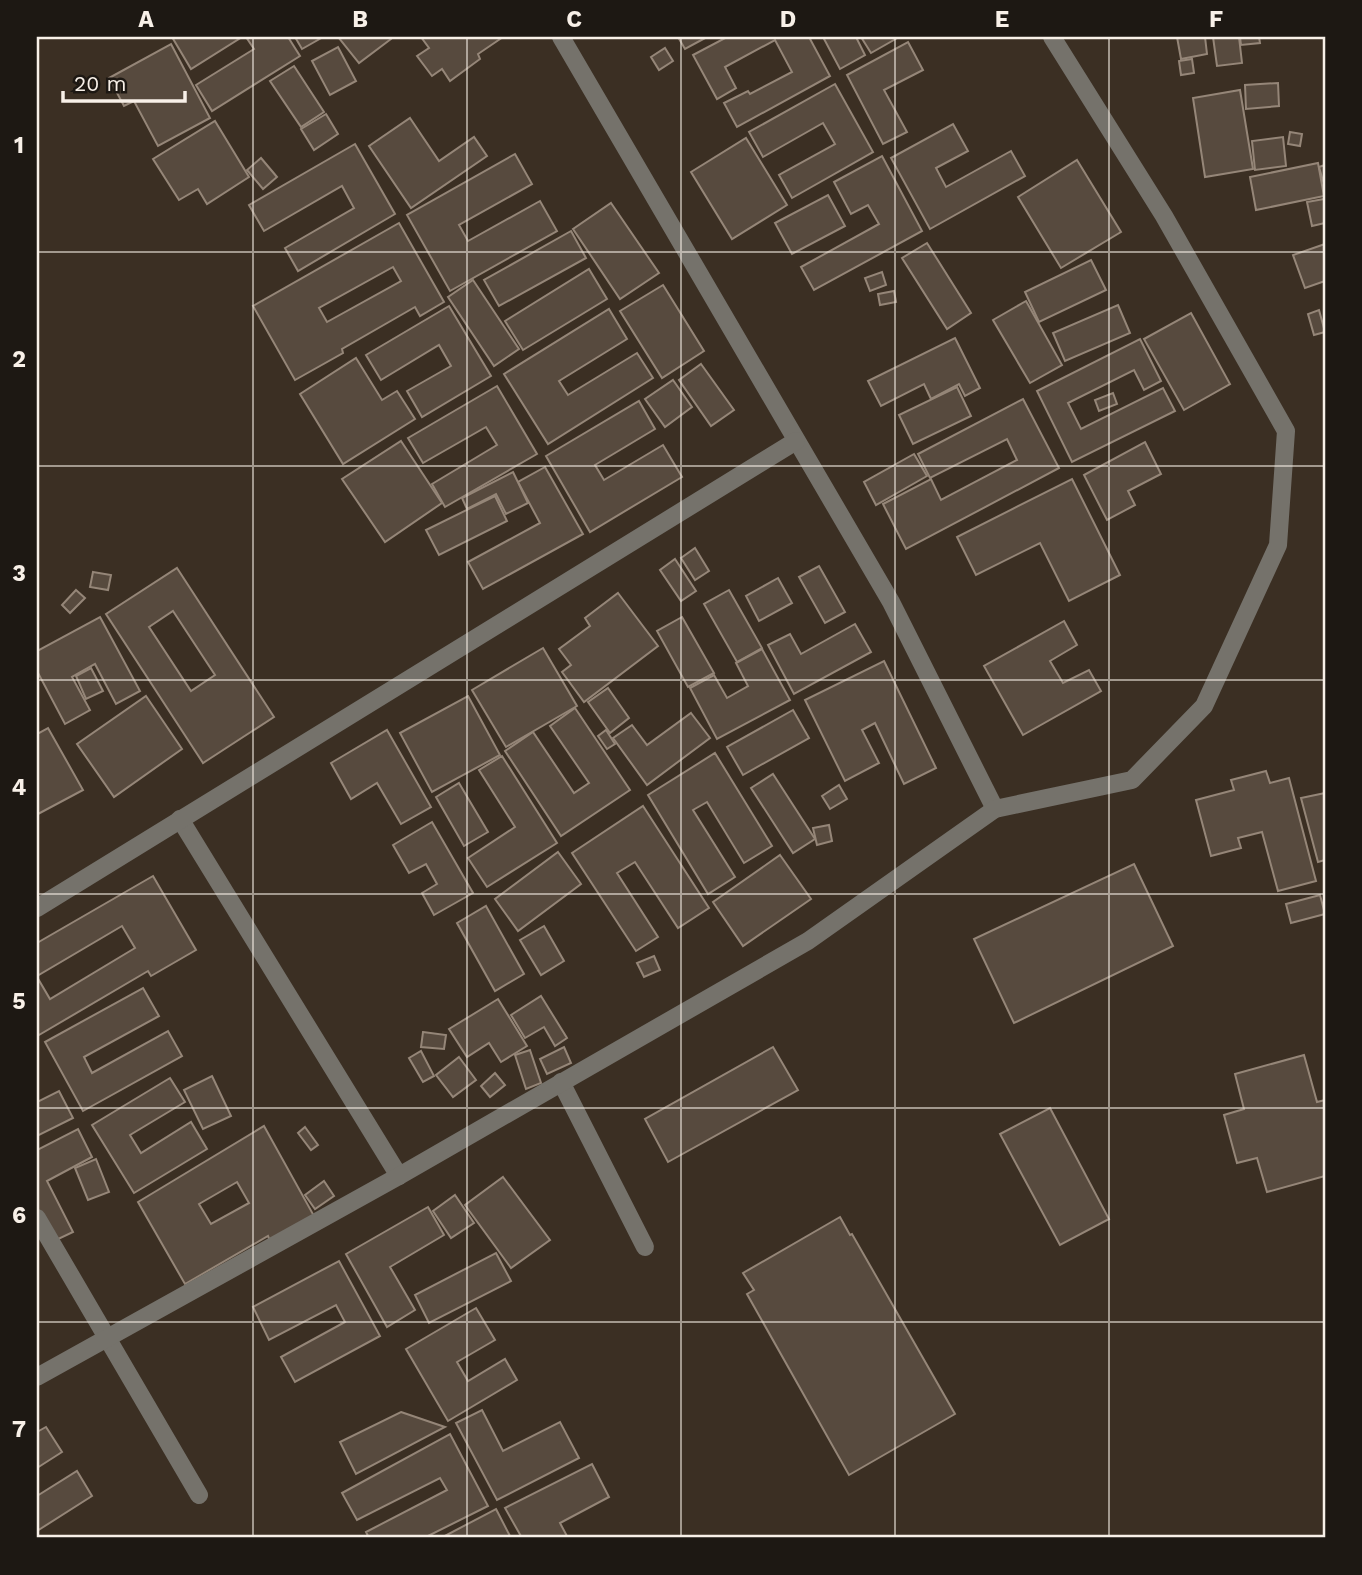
<svg xmlns="http://www.w3.org/2000/svg" width="1362" height="1575" viewBox="0 0 1362 1575" font-family="'Work Sans',sans-serif">
  <rect width="100%" height="100%" fill="#3b2f23"/>
  <g fill="#574a3e" stroke="#958678" stroke-width="2" fill-rule="evenodd">
    <polygon points="172,37 242,37 191,69"/>
    <polygon points="246,37 288,37 300,56 212,111 196,85 254,49"/>
    <polygon points="295,37 323,37 302,49"/>
    <polygon points="341,37 390,37 391,39 359,63 339,38"/>
    <polygon points="421,37 503,37 478,54 480,59 450,81 442,69 432,76 417,56 429,48"/>
    <polygon points="678,37 707,37 685,49"/>
    <polygon points="727,37 809,37 830,76 737,127 724,103 748,91 750,94 792,72 775,40 725,67 736,88 717,99 693,55"/>
    <polygon points="823,37 856,37 865,55 840,69"/>
    <polygon points="861,37 899,37 871,53"/>
    <polygon points="1177,37 1205,37 1207,54 1181,59"/>
    <polygon points="1213,37 1239,37 1242,63 1217,66"/>
    <polygon points="1240,37 1259,37 1260,43 1241,45"/>
    <polygon points="908,42 923,70 884,90 907,132 883,144 847,75"/>
    <polygon points="171,44 210,118 158,146 134,101 124,106 109,78"/>
    <polygon points="338,47 356,81 330,95 312,61"/>
    <polygon points="665,48 673,61 659,70 651,57"/>
    <polygon points="1192,59 1194,73 1181,75 1179,61"/>
    <polygon points="294,66 324,112 301,127 270,81"/>
    <polygon points="1278,83 1279,106 1246,109 1245,85"/>
    <polygon points="835,84 873,152 792,198 779,175 835,144 823,123 763,157 749,132"/>
    <polygon points="1240,90 1253,169 1205,177 1193,98"/>
    <polygon points="326,114 338,134 314,150 301,129"/>
    <polygon points="410,118 439,161 474,137 487,156 411,208 369,146"/>
    <polygon points="215,121 249,177 207,204 198,189 179,200 153,159"/>
    <polygon points="953,124 968,151 936,168 946,187 1011,151 1025,176 930,229 891,158"/>
    <polygon points="1290,132 1302,134 1300,146 1288,144"/>
    <polygon points="1283,137 1286,166 1255,170 1252,141"/>
    <polygon points="746,138 787,205 732,239 691,172"/>
    <polygon points="355,144 395,214 298,271 285,248 354,208 342,186 264,231 249,205"/>
    <polygon points="515,154 532,184 459,225 468,241 540,201 557,231 450,291 407,215"/>
    <polygon points="882,156 922,231 814,290 801,267 879,224 868,205 851,214 834,182"/>
    <polygon points="261,158 277,177 263,189 247,170"/>
    <polygon points="1077,160 1121,232 1061,268 1018,197"/>
    <polygon points="1318,163 1324,196 1256,210 1250,177"/>
    <polygon points="1325,165 1325,188 1319,167"/>
    <polygon points="828,195 845,226 792,254 775,223"/>
    <polygon points="1324,199 1325,223 1312,226 1307,202"/>
    <polygon points="611,203 659,273 620,299 573,229"/>
    <path d="M399,223L444,302L420,316L415,307L342,349L343,353L295,380L253,306ZM393,267L401,281L327,322L319,308Z"/>
    <polygon points="571,231 586,258 499,306 484,280"/>
    <polygon points="927,243 971,313 947,329 902,258"/>
    <polygon points="1325,244 1325,281 1305,288 1293,255"/>
    <polygon points="1091,260 1106,290 1039,322 1025,292"/>
    <polygon points="589,269 607,299 523,350 505,321"/>
    <polygon points="882,272 886,285 870,291 865,278"/>
    <polygon points="473,280 519,349 494,366 448,297"/>
    <polygon points="663,285 704,351 662,378 620,311"/>
    <polygon points="894,291 896,302 880,305 878,294"/>
    <polygon points="1026,301 1062,365 1030,383 993,320"/>
    <polygon points="1118,305 1130,333 1065,361 1053,333"/>
    <polygon points="449,306 491,376 422,417 407,391 451,366 439,345 381,380 366,355"/>
    <polygon points="609,309 627,339 559,381 568,395 637,353 653,378 548,444 504,374"/>
    <polygon points="1319,310 1325,332 1314,335 1308,314"/>
    <polygon points="1191,313 1230,384 1184,410 1144,339"/>
    <polygon points="955,338 980,388 965,396 959,384 931,399 924,384 881,406 868,381"/>
    <polygon points="1140,339 1161,381 1144,390 1134,370 1068,403 1081,429 1163,388 1175,411 1072,462 1037,391"/>
    <polygon points="356,358 382,400 397,391 415,419 343,464 300,394"/>
    <polygon points="701,364 734,410 711,426 679,380"/>
    <polygon points="673,380 692,407 665,427 645,399"/>
    <polygon points="497,386 537,454 445,507 432,484 497,445 486,427 423,463 408,438"/>
    <polygon points="957,387 971,416 913,444 899,415"/>
    <polygon points="1113,393 1117,404 1099,411 1095,400"/>
    <polygon points="1023,399 1059,468 906,549 883,504 931,479 941,500 1017,460 1007,439 930,478 918,454"/>
    <polygon points="639,401 655,429 595,465 604,480 663,445 682,477 590,532 546,456"/>
    <polygon points="401,441 442,503 385,542 342,479"/>
    <polygon points="1145,442 1161,474 1128,491 1135,505 1107,520 1084,475"/>
    <polygon points="914,454 927,476 876,505 864,482"/>
    <polygon points="545,467 583,534 483,589 468,562 540,523 518,482"/>
    <polygon points="513,472 528,503 506,514 496,494 467,509 462,498"/>
    <polygon points="1072,479 1120,575 1069,601 1040,543 976,575 957,537"/>
    <polygon points="495,496 507,521 439,555 426,530"/>
    <polygon points="695,548 709,571 695,580 681,558"/>
    <polygon points="675,559 696,591 681,601 660,570"/>
    <polygon points="819,566 845,612 825,623 799,577"/>
    <path d="M177,568L274,717L203,763L106,614ZM173,611L215,675L191,691L149,627Z"/>
    <polygon points="93,572 111,575 108,590 90,587"/>
    <polygon points="778,578 792,603 759,621 746,596"/>
    <polygon points="76,590 85,598 70,613 62,605"/>
    <polygon points="729,590 762,648 737,662 704,604"/>
    <polygon points="618,593 658,646 584,702 562,672 571,665 559,649 590,626 585,618"/>
    <polygon points="100,617 140,691 116,704 95,664 72,677 90,710 65,724 37,671 37,651"/>
    <polygon points="682,617 714,673 688,687 657,631"/>
    <polygon points="1064,621 1077,645 1050,661 1063,683 1089,670 1101,691 1023,735 984,666"/>
    <polygon points="855,624 871,652 794,694 768,645 790,634 801,654"/>
    <polygon points="543,648 577,706 506,747 472,690"/>
    <polygon points="762,649 790,700 717,739 690,688 714,675 727,698 748,686 736,663"/>
    <polygon points="884,661 936,768 904,784 875,723 862,730 879,763 845,781 805,700"/>
    <polygon points="91,668 103,691 86,699 76,676"/>
    <polygon points="608,688 629,718 610,733 588,702"/>
    <polygon points="146,696 182,749 114,797 77,744"/>
    <polygon points="468,696 500,755 432,792 400,733"/>
    <polygon points="575,708 630,790 561,836 505,751 533,732 574,793 589,783 550,726"/>
    <polygon points="793,710 809,738 743,775 727,747"/>
    <polygon points="691,713 710,738 647,785 613,738 632,725 647,745"/>
    <polygon points="48,728 83,790 38,814 37,734"/>
    <polygon points="387,730 431,807 401,824 377,783 351,799 331,763"/>
    <polygon points="606,730 615,744 607,749 598,736"/>
    <polygon points="715,753 772,846 744,863 707,802 693,810 735,877 708,894 648,795"/>
    <polygon points="502,756 557,843 487,887 468,858 515,827 479,770"/>
    <polygon points="1266,771 1270,783 1289,778 1316,881 1278,891 1262,832 1238,838 1241,848 1211,856 1196,800 1234,790 1231,780"/>
    <polygon points="773,774 815,839 793,853 751,788"/>
    <polygon points="459,783 488,832 464,846 436,797"/>
    <polygon points="839,785 847,799 830,809 822,796"/>
    <polygon points="1325,793 1325,860 1318,862 1301,798"/>
    <polygon points="643,806 709,908 678,928 635,862 617,873 658,937 636,951 572,853"/>
    <polygon points="432,822 473,893 434,915 422,893 437,884 426,864 409,873 393,845"/>
    <polygon points="829,825 832,841 817,845 813,828"/>
    <polygon points="558,852 581,884 518,931 495,899"/>
    <polygon points="780,855 811,899 743,946 713,902"/>
    <polygon points="1134,864 1173,946 1014,1023 974,939"/>
    <polygon points="153,876 196,950 151,976 148,971 39,1035 37,1032 37,977 50,999 135,948 122,926 37,976 37,943"/>
    <polygon points="1320,895 1325,914 1291,923 1286,904"/>
    <polygon points="486,906 524,974 495,991 457,923"/>
    <polygon points="544,926 564,961 541,975 520,940"/>
    <polygon points="654,956 660,970 644,977 637,963"/>
    <polygon points="143,988 159,1016 84,1057 92,1073 168,1031 182,1056 83,1111 45,1042"/>
    <polygon points="541,996 567,1038 555,1046 544,1027 525,1038 511,1015"/>
    <polygon points="498,999 527,1046 501,1062 489,1043 467,1057 449,1029"/>
    <polygon points="423,1032 446,1035 444,1049 421,1047"/>
    <polygon points="564,1047 571,1063 547,1074 540,1059"/>
    <polygon points="773,1047 798,1090 668,1162 645,1119"/>
    <polygon points="530,1050 541,1083 526,1089 515,1055"/>
    <polygon points="421,1051 434,1076 423,1082 409,1058"/>
    <polygon points="1304,1055 1317,1102 1325,1100 1325,1176 1267,1192 1257,1158 1237,1163 1224,1115 1244,1109 1235,1074"/>
    <polygon points="459,1057 476,1080 453,1097 436,1075"/>
    <polygon points="495,1073 505,1085 490,1097 481,1086"/>
    <polygon points="212,1076 231,1116 203,1129 184,1090"/>
    <polygon points="170,1078 185,1102 130,1135 141,1153 191,1122 207,1149 134,1193 92,1125"/>
    <polygon points="59,1091 73,1118 37,1136 37,1102"/>
    <polygon points="1050,1108 1109,1219 1060,1245 1000,1134"/>
    <path d="M264,1126L314,1216L270,1241L268,1236L185,1284L138,1202ZM237,1182L249,1203L211,1224L199,1204Z"/>
    <polygon points="305,1127 318,1145 311,1150 298,1133"/>
    <polygon points="78,1129 92,1157 47,1181 73,1232 52,1242 37,1212 37,1150"/>
    <polygon points="96,1159 109,1192 88,1200 75,1168"/>
    <polygon points="503,1177 550,1240 511,1268 465,1205"/>
    <polygon points="324,1181 334,1196 315,1209 305,1195"/>
    <polygon points="455,1195 474,1223 451,1238 433,1211"/>
    <polygon points="428,1207 444,1235 390,1267 415,1310 387,1327 346,1254"/>
    <polygon points="840,1217 850,1235 852,1234 955,1414 849,1475 747,1294 754,1290 743,1273"/>
    <polygon points="496,1253 511,1281 429,1323 415,1295"/>
    <polygon points="339,1261 380,1336 295,1382 281,1357 345,1322 336,1305 269,1340 253,1307"/>
    <polygon points="476,1308 495,1340 457,1362 468,1381 505,1359 517,1380 448,1421 406,1349"/>
    <polygon points="482,1410 503,1451 560,1422 579,1458 497,1500 456,1423"/>
    <polygon points="401,1412 445,1427 356,1474 340,1442"/>
    <polygon points="46,1427 62,1452 37,1468 37,1432"/>
    <polygon points="450,1434 488,1506 424,1538 369,1538 366,1532 447,1490 440,1478 357,1520 342,1493"/>
    <polygon points="592,1464 609,1497 560,1523 568,1538 522,1538 505,1508"/>
    <polygon points="77,1471 92,1496 37,1531 37,1496"/>
    <polygon points="496,1509 511,1538 441,1538"/>
  </g>
  <g fill="none" stroke-linecap="round" stroke-linejoin="round">
    <g stroke="#75726b" stroke-width="18">
      <polyline points="561,37 891,602 995,809"/>
      <polyline points="180,819 399,1176"/>
      <polyline points="37,908 796,441"/>
      <polyline points="561,1082 645,1247"/>
      <polyline points="37,1218 199,1495"/>
      <polyline points="37,1377 399,1176 808,941 995,809 1132,780 1204,706 1278,545 1286,431 1164,216 1052,37"/>
    </g>
  </g>
  <path fill="none" stroke="#f8f0e8" stroke-width="2" stroke-opacity="0.55" d="M253,37V1538M467,37V1538M681,37V1538M895,37V1538M1109,37V1538M37,252H1325M37,466H1325M37,680H1325M37,894H1325M37,1108H1325M37,1322H1325"/>
  <rect width="1362" height="1575" fill="none" stroke="#1d1813" stroke-width="77"/>
  <path d="M63 91v10h122v-10" fill="none" stroke="#f8f0e8" stroke-width="3.5"/>
  <text x="74" y="91" font-size="21" fill="#f8f0e8" stroke="#1d1813" stroke-width="5" paint-order="stroke">20 m</text>
  <rect x="38" y="38" width="1286" height="1498" fill="none" stroke="#f8f0e8" stroke-width="2.5"/>
  <g font-size="23" text-anchor="middle" font-weight="bold" fill="#f8f0e8">
    <text x="146" y="27">A</text>
    <text x="360" y="27">B</text>
    <text x="574" y="27">C</text>
    <text x="788" y="27">D</text>
    <text x="1002" y="27">E</text>
    <text x="1216" y="27">F</text>
    <text x="19" y="153">1</text>
    <text x="19" y="367">2</text>
    <text x="19" y="581">3</text>
    <text x="19" y="795">4</text>
    <text x="19" y="1009">5</text>
    <text x="19" y="1223">6</text>
    <text x="19" y="1437">7</text>
  </g>
</svg>
